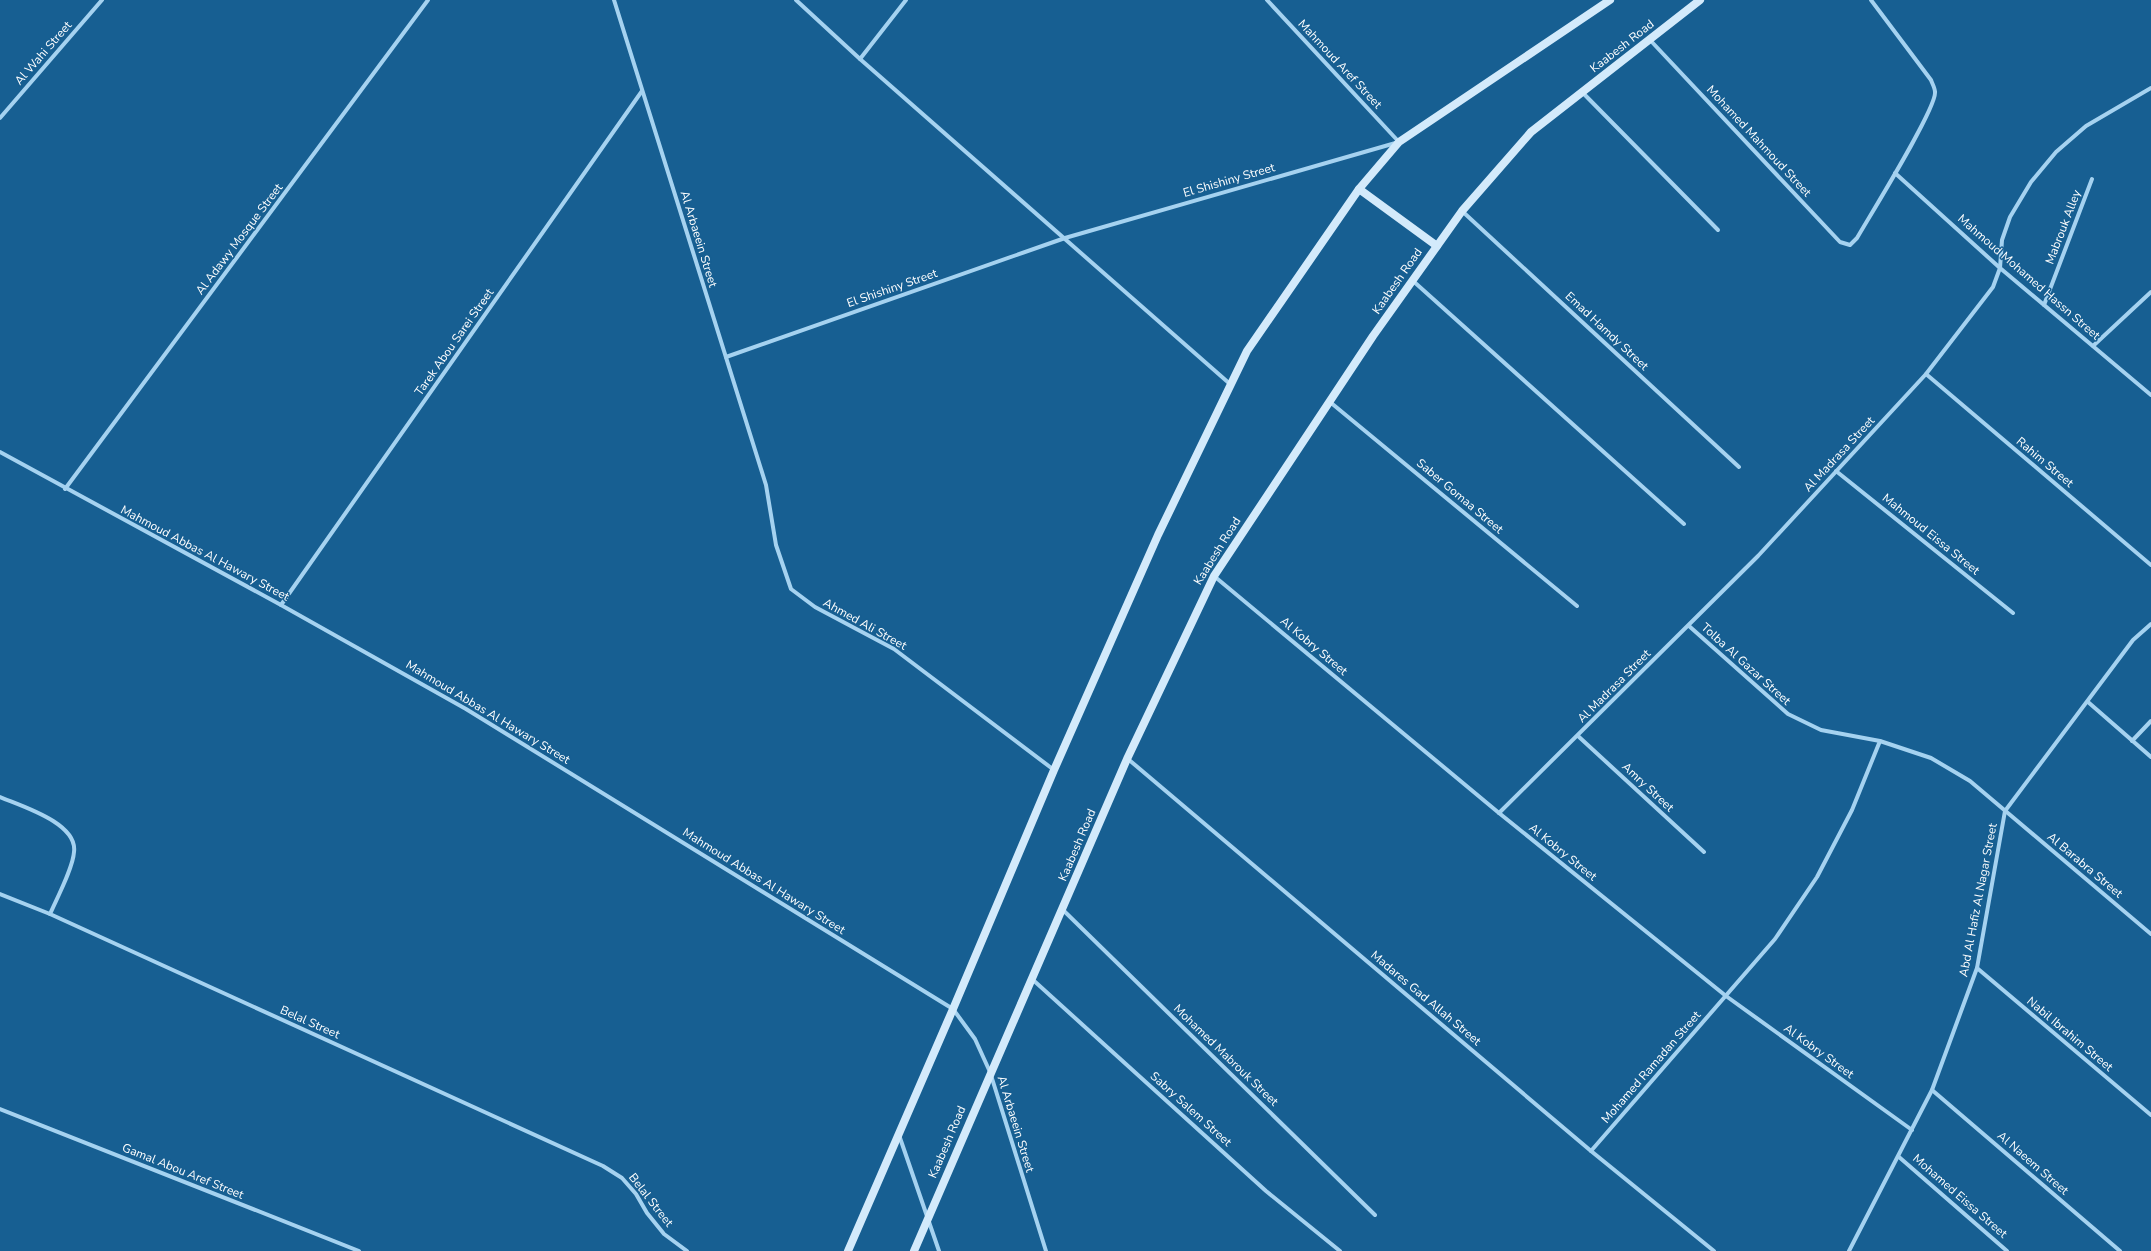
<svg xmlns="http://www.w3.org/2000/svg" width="2151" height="1251" viewBox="0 0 2151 1251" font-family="'Nunito Sans',sans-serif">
  <rect width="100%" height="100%" fill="#175f92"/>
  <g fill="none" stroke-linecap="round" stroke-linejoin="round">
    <g stroke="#a5d2f0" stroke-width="4">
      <polyline points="614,0 766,485 776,545 791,589 815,607 894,649 1054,770"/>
      <polyline points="796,0 860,59 1230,384"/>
      <path d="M1650,40L1840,242L1850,245L1857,238C1869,217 1937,108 1935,92C1935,88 1932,83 1931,80L1871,0"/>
      <polyline points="860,59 906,0"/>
      <polyline points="1582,92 1718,230"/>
      <polyline points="0,118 102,0"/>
      <polyline points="1895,173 2000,268 2151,395"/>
      <polyline points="1462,211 1739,467"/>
      <polyline points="1412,280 1684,524"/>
      <polyline points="2044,305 2092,179"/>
      <polyline points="2093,346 2151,292"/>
      <polyline points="726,357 1065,238 1399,142 1267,0"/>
      <polyline points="1926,374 2151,565"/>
      <polyline points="1330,402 1577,606"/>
      <polyline points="0,452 281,605 466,709 953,1009 975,1039 990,1072 1046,1251"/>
      <polyline points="1836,471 2013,613"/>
      <polyline points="65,489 428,0"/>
      <polyline points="1214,576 1499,813 1726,996 1912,1130"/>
      <polyline points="281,605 642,91"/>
      <polyline points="1689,626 1788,714 1821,730 1880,741 1931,758 1970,781 2151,934"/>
      <polyline points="2088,702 2151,757"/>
      <polyline points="1578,736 1704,852"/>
      <polyline points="2132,741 2151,721"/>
      <polyline points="1128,759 1591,1151 1714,1251"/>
      <path d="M0,797C21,806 78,823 74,852C73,868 57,898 50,914L603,1166L622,1178L636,1194L647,1213L664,1234L687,1251"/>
      <polyline points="1499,813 1758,556 1926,374 1993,287 2000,268 2002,240 2010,217 2031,182 2056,152 2086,126 2151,88"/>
      <polyline points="0,894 50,914"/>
      <polyline points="1062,909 1375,1215"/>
      <polyline points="1977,968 2151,1115"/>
      <polyline points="1032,979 1266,1191 1340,1251"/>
      <polyline points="1932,1090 2120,1251"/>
      <polyline points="0,1109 359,1251"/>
      <polyline points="899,1135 939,1251"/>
      <polyline points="1591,1151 1775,939 1817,877 1852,810 1880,741"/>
      <polyline points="1899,1157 2007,1251"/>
      <polyline points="1849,1251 1932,1090 1977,968 2005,811 2133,640 2151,624"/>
    </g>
    <g stroke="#d3eafb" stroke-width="8">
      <polyline points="1359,189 1437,246"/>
      <polyline points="848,1251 953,1009 1054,770 1158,535 1247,351 1359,189 1399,142 1610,0"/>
      <polyline points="914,1251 1127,759 1214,576 1373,336 1462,211 1531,132 1700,0"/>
    </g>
  </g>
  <g text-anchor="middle" stroke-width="3" stroke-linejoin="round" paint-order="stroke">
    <g font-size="12" fill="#fff" stroke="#175f92">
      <text transform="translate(1622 46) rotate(-38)" y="4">Kaabesh Road</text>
      <text transform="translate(43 53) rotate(-49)" y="4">Al Wahi Street</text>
      <text transform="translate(1340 64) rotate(47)" y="4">Mahmoud Aref Street</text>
      <text transform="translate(1759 141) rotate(47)" y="4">Mohamed Mahmoud Street</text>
      <text transform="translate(1229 180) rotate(-16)" y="4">El Shishiny Street</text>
      <text transform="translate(2063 227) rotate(-69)" y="4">Mabrouk Alley</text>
      <text transform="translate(239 239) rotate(-53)" y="4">Al Adawy Mosque Street</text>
      <text transform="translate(699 239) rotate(73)" y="4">Al Arbaeein Street</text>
      <text transform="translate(2029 277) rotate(41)" y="4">Mahmoud Mohamed Hassn Street</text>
      <text transform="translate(1397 281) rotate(-55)" y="4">Kaabesh Road</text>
      <text transform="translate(892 288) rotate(-19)" y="4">El Shishiny Street</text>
      <text transform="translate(1607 331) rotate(43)" y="4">Emad Hamdy Street</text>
      <text transform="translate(454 342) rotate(-55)" y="4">Tarek Abou Sarei Street</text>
      <text transform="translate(1839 454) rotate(-47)" y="4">Al Madrasa Street</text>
      <text transform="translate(2045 462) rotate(40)" y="4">Rahim Street</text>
      <text transform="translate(1460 496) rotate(40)" y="4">Saber Gomaa Street</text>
      <text transform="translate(1931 534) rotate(39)" y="4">Mahmoud Eissa Street</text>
      <text transform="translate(1217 551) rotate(-58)" y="4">Kaabesh Road</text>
      <text transform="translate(205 553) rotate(28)" y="4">Mahmoud Abbas Al Hawary Street</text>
      <text transform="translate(865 624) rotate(29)" y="4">Ahmed Ali Street</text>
      <text transform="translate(1314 646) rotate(40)" y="4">Al Kobry Street</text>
      <text transform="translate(1746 664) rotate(42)" y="4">Tolba Al Gazar Street</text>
      <text transform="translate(1614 686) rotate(-45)" y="4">Al Madrasa Street</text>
      <text transform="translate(488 712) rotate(31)" y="4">Mahmoud Abbas Al Hawary Street</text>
      <text transform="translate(1648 787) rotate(43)" y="4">Amry Street</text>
      <text transform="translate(1077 845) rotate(-67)" y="4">Kaabesh Road</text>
      <text transform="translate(1563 852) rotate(39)" y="4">Al Kobry Street</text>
      <text transform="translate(2085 865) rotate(40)" y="4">Al Barabra Street</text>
      <text transform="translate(764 881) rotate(32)" y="4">Mahmoud Abbas Al Hawary Street</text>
      <text transform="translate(1978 900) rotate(-79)" y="4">Abd Al Hafiz Al Nagar Street</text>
      <text transform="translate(1426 998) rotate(40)" y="4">Madares Gad Allah Street</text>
      <text transform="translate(310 1022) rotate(24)" y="4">Belal Street</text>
      <text transform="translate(2070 1034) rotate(40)" y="4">Nabil Ibrahim Street</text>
      <text transform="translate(1819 1051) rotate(36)" y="4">Al Kobry Street</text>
      <text transform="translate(1226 1055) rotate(44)" y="4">Mohamed Mabrouk Street</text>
      <text transform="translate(1651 1067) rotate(-49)" y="4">Mohamed Ramadan Street</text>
      <text transform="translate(1191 1109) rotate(42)" y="4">Sabry Salem Street</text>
      <text transform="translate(1016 1124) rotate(73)" y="4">Al Arbaeein Street</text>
      <text transform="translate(947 1142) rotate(-67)" y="4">Kaabesh Road</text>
      <text transform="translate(2033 1163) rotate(41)" y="4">Al Naeem Street</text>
      <text transform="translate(183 1171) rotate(22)" y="4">Gamal Abou Aref Street</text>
      <text transform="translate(1960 1196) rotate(41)" y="4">Mohamed Eissa Street</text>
      <text transform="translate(651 1200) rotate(52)" y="4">Belal Street</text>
    </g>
  </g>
</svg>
